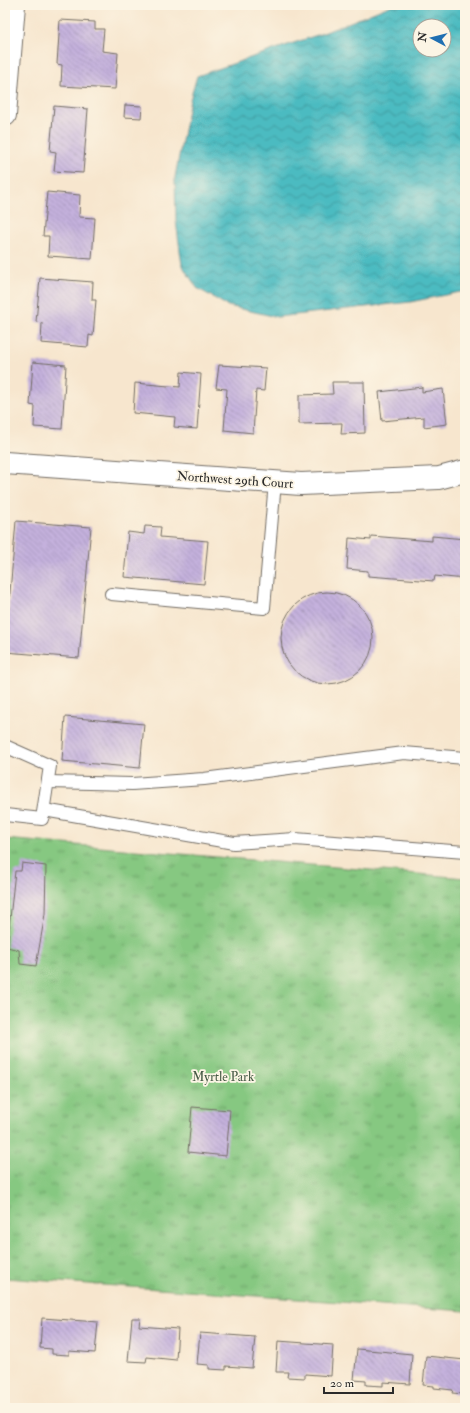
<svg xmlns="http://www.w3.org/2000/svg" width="470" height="1413" viewBox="0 0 470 1413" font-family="'IM FELL Double Pica',serif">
  <defs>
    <pattern id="grass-tufts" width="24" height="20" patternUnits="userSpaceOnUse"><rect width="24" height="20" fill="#86c881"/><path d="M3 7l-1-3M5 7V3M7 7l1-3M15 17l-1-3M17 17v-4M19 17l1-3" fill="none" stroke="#6ea36a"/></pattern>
    <pattern id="water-waves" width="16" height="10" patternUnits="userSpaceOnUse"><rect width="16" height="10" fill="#4cbbc1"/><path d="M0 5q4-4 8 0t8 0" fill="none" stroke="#3f989d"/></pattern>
    <pattern id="building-back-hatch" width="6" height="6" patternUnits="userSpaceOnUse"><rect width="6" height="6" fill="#c4b1dd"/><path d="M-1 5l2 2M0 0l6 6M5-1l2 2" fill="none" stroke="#9f90b3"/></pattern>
  </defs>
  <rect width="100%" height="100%" fill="#fcf5e5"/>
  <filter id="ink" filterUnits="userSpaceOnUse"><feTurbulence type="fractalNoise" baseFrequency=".025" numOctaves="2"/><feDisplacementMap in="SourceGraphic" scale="8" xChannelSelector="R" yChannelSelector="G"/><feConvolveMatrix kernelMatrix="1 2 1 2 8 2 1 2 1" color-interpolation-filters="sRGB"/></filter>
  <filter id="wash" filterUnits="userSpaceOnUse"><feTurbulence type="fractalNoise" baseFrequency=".012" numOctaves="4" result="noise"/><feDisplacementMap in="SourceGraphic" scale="16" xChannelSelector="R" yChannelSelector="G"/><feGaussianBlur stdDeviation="0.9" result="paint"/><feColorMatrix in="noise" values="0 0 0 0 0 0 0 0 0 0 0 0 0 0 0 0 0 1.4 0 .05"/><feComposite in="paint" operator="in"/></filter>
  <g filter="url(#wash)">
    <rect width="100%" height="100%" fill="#f7e6ce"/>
    <polygon fill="url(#grass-tufts)" stroke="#587a56" points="5,839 465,878 465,1311 5,1278"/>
    <path fill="url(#water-waves)" stroke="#3c7376" fill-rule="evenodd" d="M392,5H465V291L410,302L277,317L228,306L197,288L182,265L176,221L175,177L190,100L197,76L326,32ZM420,26H444V50H420Z"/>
    <g id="blocks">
      <g fill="url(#building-back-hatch)">
        <polygon points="60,20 95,22 95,29 104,29 102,51 118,53 115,89 61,86 62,65 57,64"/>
        <polygon points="125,105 142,106 141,118 124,117"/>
        <polygon points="54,106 88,109 83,173 54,171 56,152 50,151"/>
        <polygon points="47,192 80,195 79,217 95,218 92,259 48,256 49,236 43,236"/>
        <polygon points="40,278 93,282 92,300 96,300 93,336 89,335 88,347 41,343 42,323 36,322"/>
        <polygon points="33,362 66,365 62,429 34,427 35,406 30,405"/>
        <polygon points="219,365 266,368 264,391 256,390 253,433 224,430 227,389 216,388"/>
        <polygon points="181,372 201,374 197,429 174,427 175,417 133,413 135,383 180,387"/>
        <polygon points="332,382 364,382 365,433 341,434 342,423 299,424 299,395 333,394"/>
        <polygon points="422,387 422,392 443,389 447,424 424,427 424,417 382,421 379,392"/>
        <polygon points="16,521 91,527 79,658 5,652"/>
        <polygon points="145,526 161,527 160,537 208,541 204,584 124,577 128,532 144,534"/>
        <polygon points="371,536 432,541 432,536 465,539 465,579 435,576 434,581 368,576 368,571 347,569 349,538 371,540"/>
        <circle cx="327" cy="638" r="46"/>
        <polygon points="65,717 144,724 140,768 62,761"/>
        <polygon points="22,863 46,866 45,914 36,966 20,964 19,950 7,947 15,871 21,871"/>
        <polygon points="192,1107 230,1110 226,1156 188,1152"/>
        <polygon points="42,1318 98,1322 95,1353 69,1351 69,1355 52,1354 52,1349 40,1348"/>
        <polygon points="132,1318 140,1318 139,1326 178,1329 176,1360 147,1357 146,1362 128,1361"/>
        <polygon points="200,1333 255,1337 252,1368 226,1366 226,1370 209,1369 209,1365 197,1364"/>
        <polygon points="278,1341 333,1345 331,1376 305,1374 305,1378 287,1377 288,1372 276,1372"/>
        <polygon points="357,1349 412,1354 410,1384 383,1382 383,1386 366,1385 366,1381 354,1380"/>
        <polygon points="426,1356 465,1360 465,1391 463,1391 463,1394 452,1393 453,1390 434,1388 434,1386 423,1385"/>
      </g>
    </g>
  </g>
  <g filter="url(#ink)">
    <use href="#blocks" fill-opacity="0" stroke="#726c64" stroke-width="1"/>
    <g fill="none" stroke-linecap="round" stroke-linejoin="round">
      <g stroke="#726c64" stroke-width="14">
        <g id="lane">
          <polyline points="111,594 264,608 275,482"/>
          <polyline points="5,746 50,766 42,819 5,815"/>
          <polyline points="48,782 132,784 204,779 404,753 465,758"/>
          <polyline points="44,810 234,843 295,839 465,852"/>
        </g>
      </g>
      <g stroke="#726c64" stroke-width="24">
        <g id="street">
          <polyline points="5,115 14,5"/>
          <polyline points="5,463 301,484 439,478 465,471"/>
        </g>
      </g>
      <use href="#lane" stroke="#fff" stroke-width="12"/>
      <use href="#street" stroke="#fff" stroke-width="22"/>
    </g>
  </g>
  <g text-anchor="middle" stroke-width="3.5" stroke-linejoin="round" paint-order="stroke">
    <g font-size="13" fill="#2b2b2b" stroke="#fcf5e5">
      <text transform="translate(235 479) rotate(4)" y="5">Northwest 29th Court</text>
    </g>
    <g font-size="13" fill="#465a45" stroke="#fcf5e5">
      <text x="223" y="1081">Myrtle Park</text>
    </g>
  </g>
  <rect width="470" height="1413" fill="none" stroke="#fcf5e5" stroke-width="20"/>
  <g transform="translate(432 38) rotate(277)"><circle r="19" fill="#fcf5e5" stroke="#a8a49b"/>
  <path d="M0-3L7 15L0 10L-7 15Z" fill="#1f6fb2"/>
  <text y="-6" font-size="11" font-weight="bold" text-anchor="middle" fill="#2b2b2b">N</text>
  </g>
  <path d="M324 1387v6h69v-6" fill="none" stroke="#2b2b2b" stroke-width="2"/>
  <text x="330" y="1387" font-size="12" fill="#2b2b2b" stroke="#fcf5e5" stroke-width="3" paint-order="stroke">20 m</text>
</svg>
